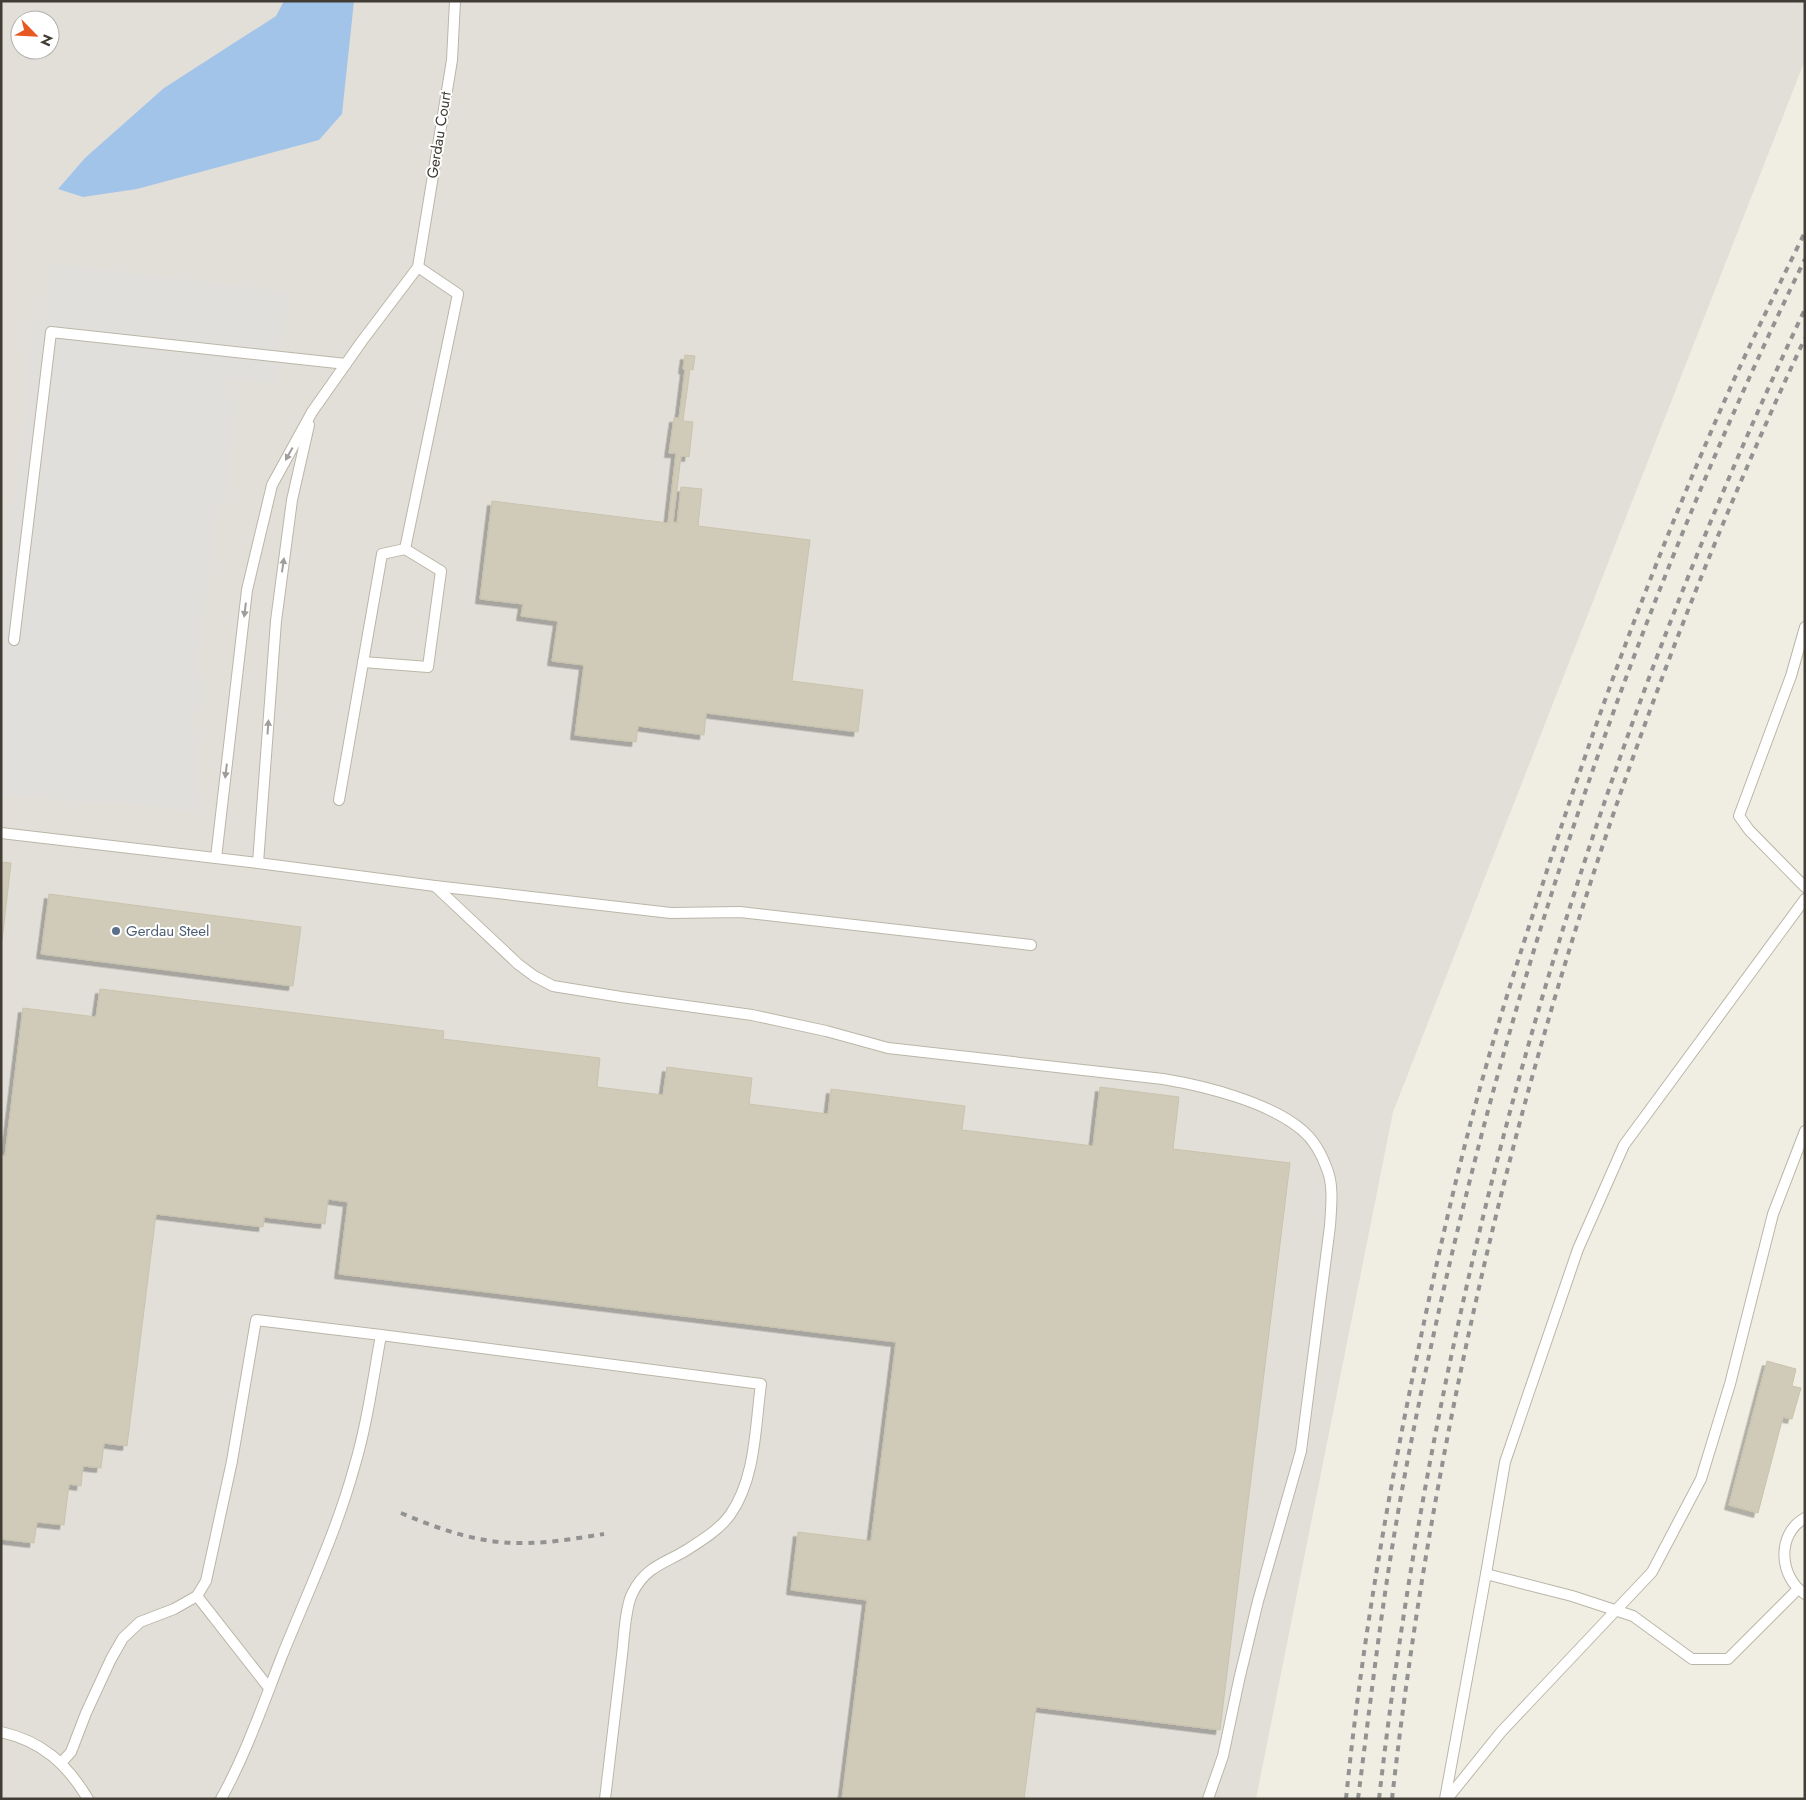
<svg xmlns="http://www.w3.org/2000/svg" width="1806" height="1800" viewBox="0 0 1806 1800" font-family="Jost,sans-serif">
  <defs>
    <filter id="shadow"><feDropShadow dx="-4.5" dy="4.5" stdDeviation="0" flood-color="#0004"/></filter>
  </defs>
  <rect width="100%" height="100%" fill="#f0eee3"/>
  <path fill="#e2dfd8" fill-rule="evenodd" d="M1,1H1805V60L1393,1112L1256,1799H1ZM20,20H50V50H20Z"/>
  <polygon fill="#e1dfdb" points="51,263 289,292 277,384 226,379 225,399 238,400 225,504 218,505 197,665 205,688 203,711 192,710 190,734 200,736 196,775 200,795 199,812 114,801 109,804 1,794 1,582 17,484 28,391 30,321 45,321"/>
  <polygon fill="#a3c4e9" points="284,1 354,1 342,114 319,140 137,189 83,197 58,189 85,158 164,88 276,16"/>
  <g fill="#d0cab9" stroke="#cac3ad" filter="url(#shadow)">
    <polygon points="685,355 695,356 693,370 690,369 683,421 693,422 689,457 681,456 673,522 677,523 681,487 702,489 698,526 810,540 792,681 863,690 858,732 706,713 704,735 638,726 636,742 575,735 584,665 552,661 558,621 521,616 523,604 480,599 492,501 668,523 676,453 669,453 674,418 679,418 685,370 683,369"/>
    <polygon points="1,862 11,863 2,941 1,941"/>
    <polygon points="49,894 301,927 293,986 41,954"/>
    <polygon points="100,989 444,1031 443,1039 600,1058 597,1087 663,1095 667,1067 752,1078 749,1104 828,1114 831,1089 965,1106 962,1130 1093,1146 1100,1087 1179,1097 1173,1149 1290,1163 1220,1730 1036,1707 1024,1799 842,1799 867,1600 791,1590 798,1532 871,1541 896,1342 339,1274 348,1202 328,1199 325,1224 264,1217 263,1227 156,1214 127,1446 104,1443 101,1468 83,1466 81,1486 69,1484 64,1525 37,1522 34,1543 1,1539 1,1155 5,1156 23,1008 96,1017"/>
    <polygon points="1767,1361 1796,1369 1792,1386 1801,1388 1792,1419 1783,1417 1758,1513 1729,1505"/>
  </g>
  <g fill="none" stroke-linecap="round" stroke-linejoin="round">
    <g stroke="#bab6a7" stroke-width="12">
      <g id="lane">
        <polyline points="1805,627 1791,676 1739,816 1749,830 1805,887"/>
        <polyline points="14,640 51,332 346,364"/>
        <polyline points="363,662 428,667 441,571 405,549"/>
        <polyline points="339,800 382,554 405,549 458,294 418,267"/>
        <polyline points="1,833 258,863 435,886 671,913 740,912 1031,945"/>
        <polyline points="216,858 247,590 272,485 312,412 362,341 418,267 452,60 455,1"/>
        <polyline points="258,863 276,621 292,500 309,425"/>
        <path d="M435,886L518,964L534,976L553,986L621,997L752,1015L826,1031L888,1048L1163,1079C1205,1086 1269,1102 1302,1130C1314,1140 1322,1155 1327,1169C1334,1186 1331,1208 1330,1226L1301,1451L1258,1601L1239,1680L1223,1756L1208,1799"/>
        <path d="M1805,1518C1776,1534 1779,1577 1805,1594"/>
        <polyline points="1486,1574 1505,1462 1578,1249 1624,1145 1805,899"/>
        <polyline points="197,1596 269,1688"/>
        <path d="M1,1732C42,1741 67,1764 88,1799"/>
        <polyline points="61,1763 71,1752 86,1713 111,1659 123,1638 140,1622 174,1609 197,1596 206,1581 232,1461 256,1320 381,1335"/>
        <path d="M221,1799C246,1754 263,1704 282,1656C307,1594 336,1533 354,1468C367,1425 373,1379 381,1335L761,1384C755,1427 756,1478 730,1515C719,1530 701,1541 685,1551C663,1564 646,1567 633,1592C625,1606 624,1639 622,1655C616,1703 611,1751 605,1799"/>
        <polyline points="1445,1799 1486,1574 1572,1596 1633,1616 1692,1659 1728,1659 1798,1589"/>
        <polyline points="1447,1799 1501,1732 1652,1572 1701,1479 1730,1384 1773,1214 1805,1131"/>
      </g>
    </g>
    <use href="#lane" stroke="#fff" stroke-width="10"/>
    <g stroke="#929292" stroke-width="4" stroke-dasharray="6 6" stroke-linecap="butt">
      <path d="M401,1513C441,1530 481,1544 524,1543C551,1543 578,1538 604,1534"/>
      <path d="M1346,1799C1362,1640 1390,1483 1423,1327C1442,1238 1462,1150 1487,1063C1502,1010 1519,957 1536,905C1593,724 1659,546 1737,373C1759,326 1782,279 1805,232"/>
      <path d="M1358,1799C1369,1713 1379,1627 1393,1542C1407,1457 1425,1372 1444,1288C1525,933 1646,586 1805,259"/>
      <path d="M1379,1799C1438,1283 1583,778 1805,309"/>
      <path d="M1392,1799C1449,1294 1590,798 1805,338"/>
    </g>
  </g>
  <defs><path id="oneway-solid" d="M-6-.8H1V-3.2L6.5 0L1 3.2V.8H-6Z" transform="scale(1.25)"/></defs>
  <g fill="#a09e9a">
    <use href="#oneway-solid" transform="translate(289 454) rotate(119)"/>
    <use href="#oneway-solid" transform="translate(283 565) rotate(-82)"/>
    <use href="#oneway-solid" transform="translate(245 610) rotate(97)"/>
    <use href="#oneway-solid" transform="translate(268 727) rotate(-86)"/>
    <use href="#oneway-solid" transform="translate(226 771) rotate(97)"/>
  </g>
  <circle fill="#5c6f8a" stroke="#fff" stroke-width="2" cx="116" cy="931" r="5"/>
  <g text-anchor="middle" stroke-width="4" stroke-linejoin="round" paint-order="stroke">
    <g font-size="15" fill="#413d34" stroke="#fff">
      <text transform="translate(439 135) rotate(-81)" y="5">Gerdau Court</text>
    </g>
    <g font-size="15" fill="#4e5e75" stroke="#fff" text-anchor="start">
      <text x="126" y="936">Gerdau Steel</text>
    </g>
  </g>
  <rect width="1806" height="1800" fill="none" stroke="#413d34" stroke-width="5"/>
  <g transform="translate(35 35) rotate(114)"><circle r="24" fill="#ffffff" stroke="#b3b1ae"/>
  <path d="M0-4L9 19L0 12L-9 19Z" fill="#e85822"/>
  <text y="-8" font-size="14" font-weight="bold" text-anchor="middle" fill="#413d34">N</text>
  </g>
</svg>
